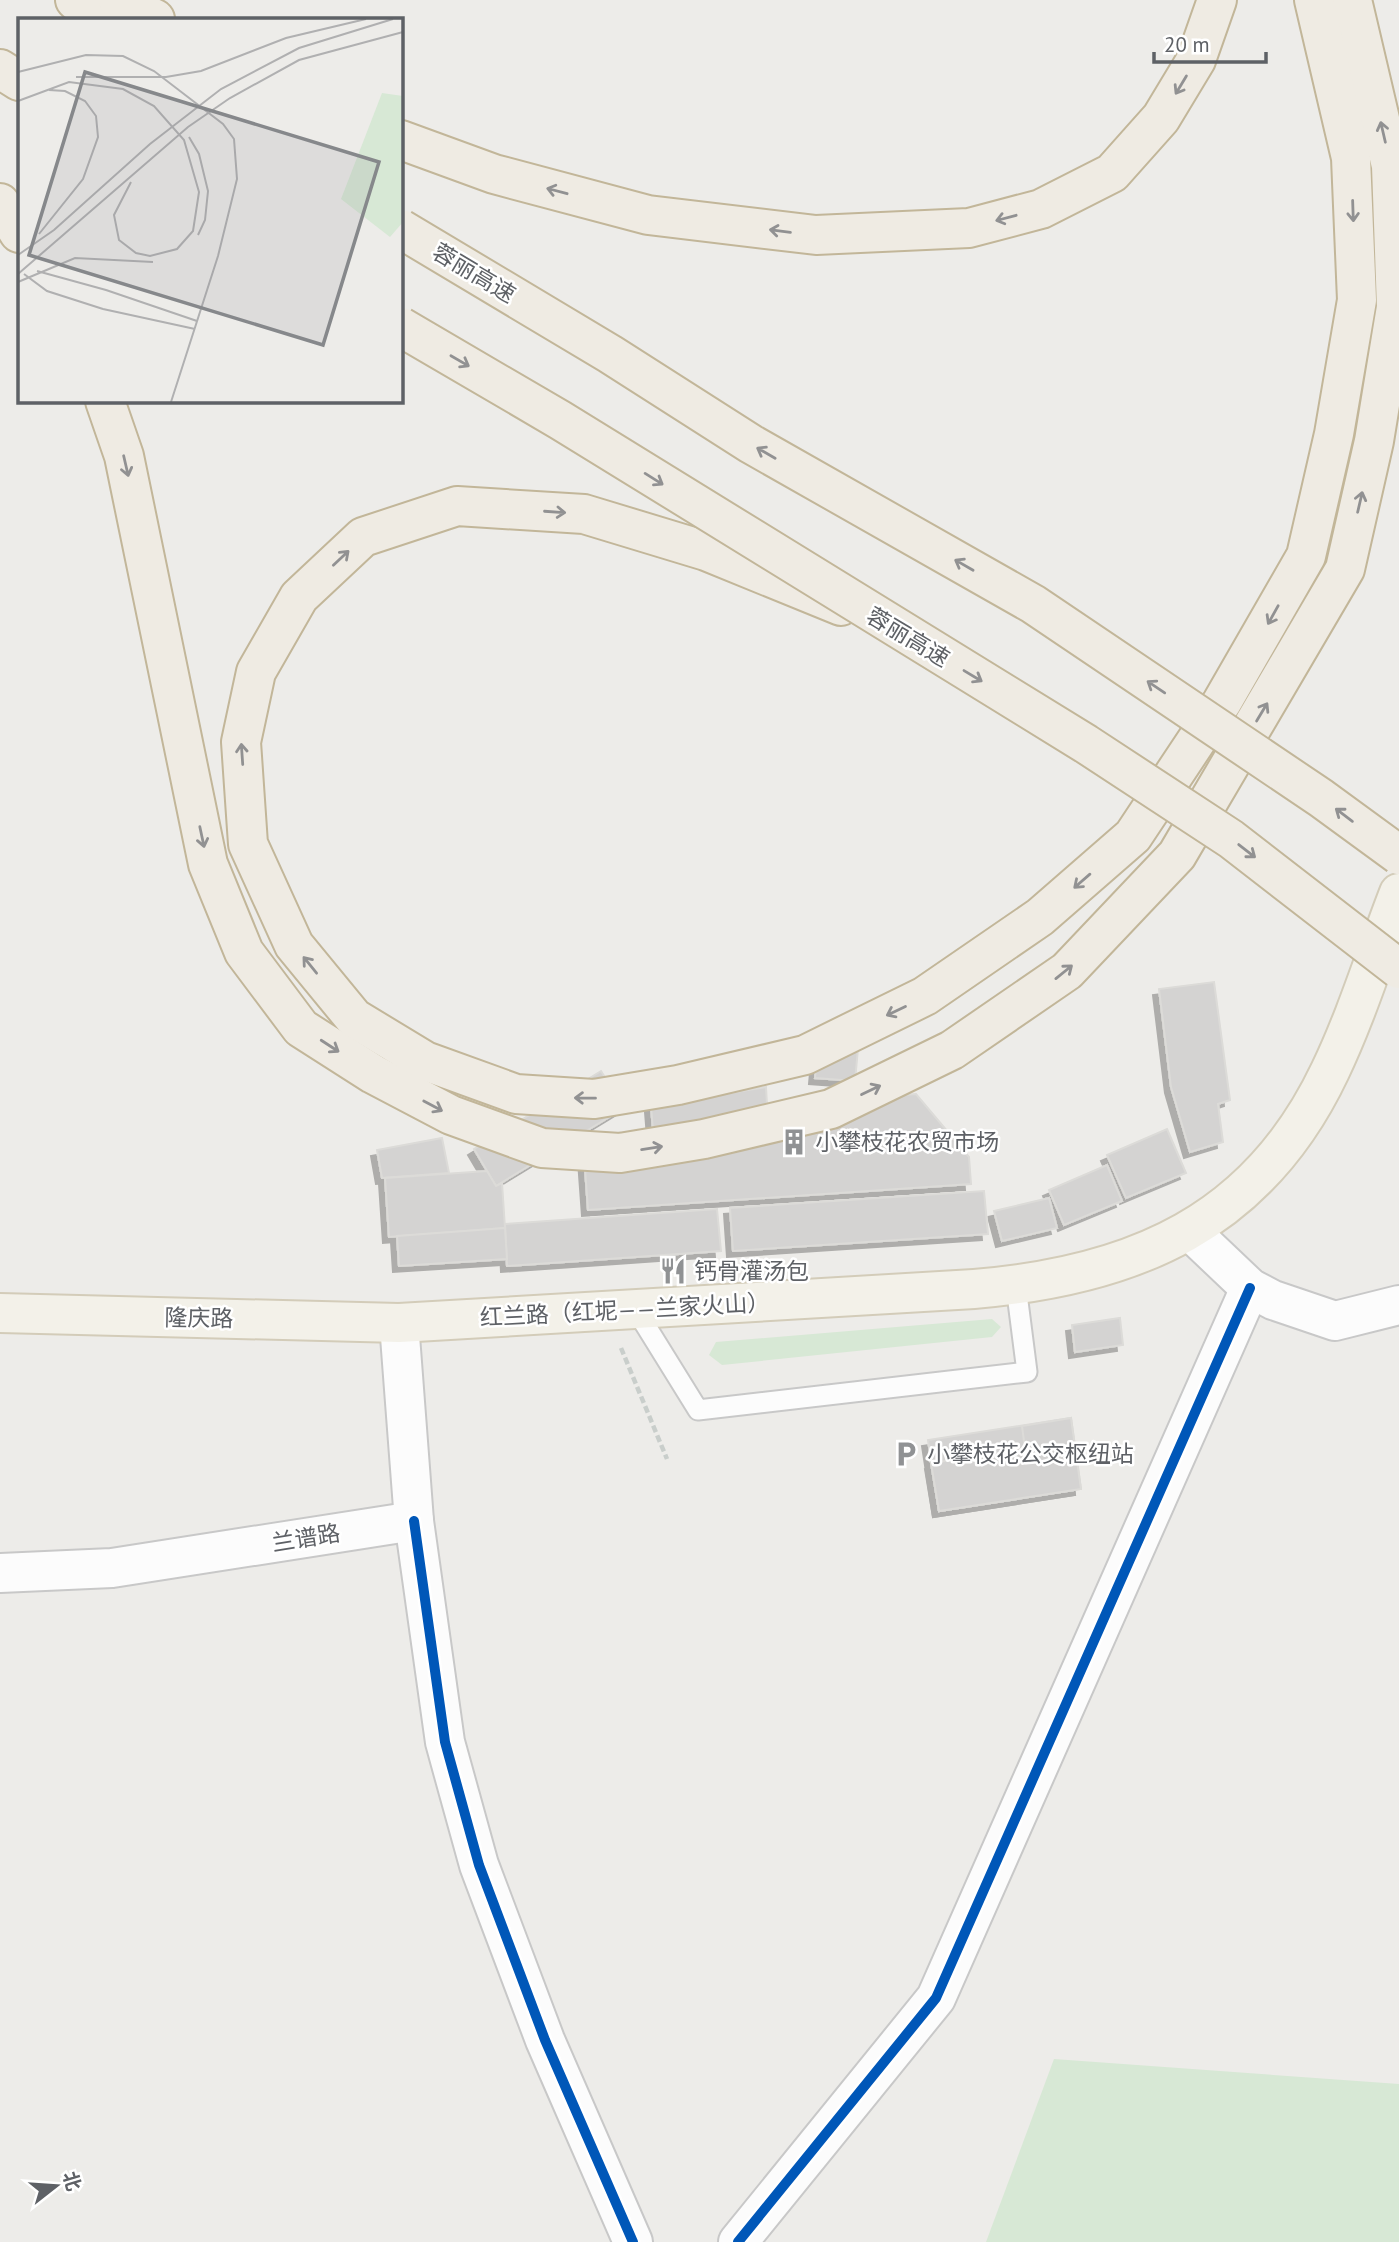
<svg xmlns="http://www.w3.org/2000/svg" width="1399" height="2242" viewBox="0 0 1399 2242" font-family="'PT Sans','Noto Sans SC',sans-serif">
  <defs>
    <filter id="shadow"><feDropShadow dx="-6" dy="6" stdDeviation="0" flood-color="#0004"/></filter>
  </defs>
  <rect width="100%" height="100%" fill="#edece9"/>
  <g fill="#d7e8d5">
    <polygon points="992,1319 1001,1327 992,1337 722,1365 709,1355 716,1342"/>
    <polygon points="1054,2059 1399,2084 1399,2242 986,2242"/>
  </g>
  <g fill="#d4d3d2" stroke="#dcdbd8" stroke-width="2" filter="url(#shadow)">
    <polygon points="1214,982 1230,1100 1218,1104 1223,1142 1190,1152 1171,1087 1159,989"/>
    <polygon points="819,1034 859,1038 855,1081 815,1078"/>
    <polygon points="601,1071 624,1108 496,1186 474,1149"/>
    <polygon points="766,1087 767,1105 916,1094 969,1157 971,1184 588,1210 584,1155 653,1131 651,1106"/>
    <polygon points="1167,1129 1186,1173 1126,1198 1107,1155"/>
    <polygon points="442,1138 449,1173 382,1178 377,1150"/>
    <polygon points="1107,1165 1122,1201 1064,1225 1049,1190"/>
    <polygon points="487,1171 496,1186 502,1183 505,1228 389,1237 385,1178"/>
    <polygon points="984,1191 988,1234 733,1251 730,1208"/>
    <polygon points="1049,1198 1057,1228 1002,1241 994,1211"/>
    <polygon points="717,1209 721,1251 507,1266 505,1224"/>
    <polygon points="505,1228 507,1259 399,1266 397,1236"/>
    <polygon points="1120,1318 1123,1345 1075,1352 1072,1325"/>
    <polygon points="1071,1418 1081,1489 939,1511 928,1440"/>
    <polygon points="1071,1418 1081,1489 939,1511 931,1463 1025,1449 1022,1426"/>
  </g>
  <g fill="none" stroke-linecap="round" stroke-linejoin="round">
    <g stroke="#c8c8c8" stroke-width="23">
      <polyline id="lane" points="636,1310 698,1410 1027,1372 1016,1286"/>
    </g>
    <g stroke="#c8c8c8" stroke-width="42">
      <g id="street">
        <polyline points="1190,1231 1250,1288 1273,1300 1335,1321 1399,1305"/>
        <polyline points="414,1521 445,1742 479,1865 545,2040 633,2242"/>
        <polyline points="0,1573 112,1568 414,1521 399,1323"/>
        <polyline points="738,2242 936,1998 1250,1288"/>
      </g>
    </g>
    <g stroke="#d3ccb9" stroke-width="42">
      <path id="primary" d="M0,1313L399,1323L974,1289C1134,1276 1258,1223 1330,1071C1357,1015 1376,952 1399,893"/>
    </g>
    <g stroke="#c2b699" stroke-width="42">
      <g id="highway">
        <polyline points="75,0 100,19"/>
        <polyline points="118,0 155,19"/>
        <polyline points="0,69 19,81"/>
        <polyline points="401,140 494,174 648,215 816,235 969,228 1041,209 1112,173 1161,118 1196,60 1217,0"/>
        <polyline points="0,203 19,233"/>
        <polyline points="105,401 124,456 208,864 244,952 301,1028 373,1074 451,1115 542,1148 620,1153 704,1139 831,1109 952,1050 1067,971 1177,855 1345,569 1374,441 1396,307 1391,166 1352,0"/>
        <polyline points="841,606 706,551 584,514 457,506 363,537 299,597 256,672 241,742 248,844 294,945 354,1018 425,1061 516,1094 594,1099 678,1085 805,1055 925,996 1040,917 1133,836 1222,702 1306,556 1334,434 1357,300 1351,158 1314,0"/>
      </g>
    </g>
    <polyline stroke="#c9cecb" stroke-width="4.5" stroke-dasharray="7 3.5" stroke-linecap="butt" points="621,1348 667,1459"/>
    <use href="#lane" stroke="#fcfcfc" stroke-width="19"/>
    <use href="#street" stroke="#fcfcfc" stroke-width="38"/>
    <use href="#primary" stroke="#f3f1e9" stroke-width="38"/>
    <use href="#highway" stroke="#efebe3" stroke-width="38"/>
    <g stroke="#c2b699" stroke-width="42" stroke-linecap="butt">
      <g id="highway-bridge">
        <polyline points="401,229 610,354 751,444 1033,604 1321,798 1399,855"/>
        <polyline points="401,327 560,420 1086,744 1231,839 1399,969"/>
      </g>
    </g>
    <use href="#highway-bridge" stroke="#efebe3" stroke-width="38"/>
    <g stroke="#fff" stroke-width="15">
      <g id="cycleway">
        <polyline points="414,1521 445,1742 479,1865 545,2040 633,2242"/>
        <polyline points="738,2242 936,1998 1250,1288"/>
      </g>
    </g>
    <use href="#cycleway" stroke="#0057b8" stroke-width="10"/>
  </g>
  <defs><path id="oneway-shaft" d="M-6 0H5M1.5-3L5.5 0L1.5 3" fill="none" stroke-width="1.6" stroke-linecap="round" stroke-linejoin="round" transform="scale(1.75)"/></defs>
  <g stroke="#919192">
    <use href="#oneway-shaft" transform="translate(1181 85) rotate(121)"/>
    <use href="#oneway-shaft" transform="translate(1383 132) rotate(-103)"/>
    <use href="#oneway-shaft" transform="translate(557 191) rotate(-165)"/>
    <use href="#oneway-shaft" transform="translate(1353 211) rotate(88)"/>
    <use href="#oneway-shaft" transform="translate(1006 218) rotate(165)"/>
    <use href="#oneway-shaft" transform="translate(780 231) rotate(-173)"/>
    <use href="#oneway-shaft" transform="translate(460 361) rotate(30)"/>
    <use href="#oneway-shaft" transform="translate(766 453) rotate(-150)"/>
    <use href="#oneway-shaft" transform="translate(126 466) rotate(77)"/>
    <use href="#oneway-shaft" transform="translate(654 479) rotate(32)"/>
    <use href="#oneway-shaft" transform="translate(1360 502) rotate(-77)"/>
    <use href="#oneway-shaft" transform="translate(555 512) rotate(4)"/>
    <use href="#oneway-shaft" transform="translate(341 558) rotate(-43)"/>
    <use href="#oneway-shaft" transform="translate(964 565) rotate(-150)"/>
    <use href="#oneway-shaft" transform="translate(1273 615) rotate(119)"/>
    <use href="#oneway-shaft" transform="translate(973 676) rotate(31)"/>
    <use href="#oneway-shaft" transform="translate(1156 687) rotate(-146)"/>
    <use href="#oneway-shaft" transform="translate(1262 712) rotate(-59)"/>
    <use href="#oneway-shaft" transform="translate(242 754) rotate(-94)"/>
    <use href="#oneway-shaft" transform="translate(1344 815) rotate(-143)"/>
    <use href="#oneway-shaft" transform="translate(202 837) rotate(78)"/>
    <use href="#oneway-shaft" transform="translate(1247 851) rotate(38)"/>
    <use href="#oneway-shaft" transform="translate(1082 881) rotate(139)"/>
    <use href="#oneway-shaft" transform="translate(310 965) rotate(-129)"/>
    <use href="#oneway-shaft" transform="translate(1064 972) rotate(-39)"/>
    <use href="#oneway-shaft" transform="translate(896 1011) rotate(154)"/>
    <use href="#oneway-shaft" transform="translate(330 1046) rotate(33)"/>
    <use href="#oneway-shaft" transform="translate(871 1090) rotate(-26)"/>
    <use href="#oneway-shaft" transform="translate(585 1098) rotate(-179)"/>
    <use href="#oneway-shaft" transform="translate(433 1106) rotate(28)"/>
    <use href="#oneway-shaft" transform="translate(652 1148) rotate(-9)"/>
  </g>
  <defs>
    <g id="building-bare" transform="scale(2.1)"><path d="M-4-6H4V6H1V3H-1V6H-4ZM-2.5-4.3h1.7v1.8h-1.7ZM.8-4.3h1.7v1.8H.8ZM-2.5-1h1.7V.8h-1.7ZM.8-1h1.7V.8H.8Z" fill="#909294" stroke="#fff" stroke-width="2.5" paint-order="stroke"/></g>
    <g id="restaurant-bare" transform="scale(2.1)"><path d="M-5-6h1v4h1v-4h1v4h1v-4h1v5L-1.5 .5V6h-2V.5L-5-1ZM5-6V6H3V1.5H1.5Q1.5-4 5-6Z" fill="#909294" stroke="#fff" stroke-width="2.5" paint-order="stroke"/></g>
    <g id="parking-bare" transform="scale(2.1)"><path d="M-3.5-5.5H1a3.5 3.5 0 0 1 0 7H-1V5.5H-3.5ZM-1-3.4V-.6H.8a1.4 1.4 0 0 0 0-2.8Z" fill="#909294" stroke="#fff" stroke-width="2.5" paint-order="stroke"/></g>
  </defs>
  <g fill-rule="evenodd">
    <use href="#building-bare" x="794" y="1142"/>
    <use href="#restaurant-bare" x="673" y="1271"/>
    <use href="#parking-bare" x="906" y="1454"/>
  </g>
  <g text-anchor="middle" stroke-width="5" stroke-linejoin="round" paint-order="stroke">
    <g font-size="23" fill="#5e6166" stroke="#fff">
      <text transform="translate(474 273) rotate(31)" y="8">蓉丽高速</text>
      <text transform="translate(908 637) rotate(31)" y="8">蓉丽高速</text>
      <text transform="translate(625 1310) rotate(-3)" y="8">红兰路（红坭——兰家火山）</text>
      <text transform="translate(199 1318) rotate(1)" y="8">隆庆路</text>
      <text transform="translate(306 1538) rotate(-9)" y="8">兰谱路</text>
    </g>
    <g font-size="23" fill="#5e6166" stroke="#fff" text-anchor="start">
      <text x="815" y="1150">小攀枝花农贸市场</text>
      <text x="694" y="1279">钙骨灌汤包</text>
      <text x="927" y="1462">小攀枝花公交枢纽站</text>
    </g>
  </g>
  <g transform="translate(18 18)">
    <rect width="385" height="385" fill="#edece9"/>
    <path d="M364,75L385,78V204L372,219L323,181Z" fill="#d7e8d5"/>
    <path fill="none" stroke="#b0b0b1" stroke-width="2" d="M0,54L68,37L105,38L136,53L205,106L216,121L219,161L200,238L153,384M58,59H148L183,53L268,20L348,1M0,83L51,64L105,71L136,88L166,122L181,174L175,213L159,231L132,238L118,235L101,222L96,197L113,164M171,119L181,136L190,173L187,202L180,217M21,216L65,161L80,119L78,98L67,83L47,73L31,72M0,237L36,212L132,126L203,71L281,30L375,1M19,253L88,272M0,256L170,109L212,80L281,42L385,14M6,256L29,273L85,291M0,264L57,240L135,244M88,272L179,303M85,291L177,311"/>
    <path fill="#86888b" fill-opacity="0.15" stroke="#86888b" stroke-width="3.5" d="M67,54L361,144L305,327L11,237Z"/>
    <rect width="385" height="385" fill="none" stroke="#5e6166" stroke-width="3.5"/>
  </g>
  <g transform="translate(56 2186) rotate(73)" stroke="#ffffff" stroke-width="5" paint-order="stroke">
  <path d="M0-5L12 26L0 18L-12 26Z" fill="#5e6166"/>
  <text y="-10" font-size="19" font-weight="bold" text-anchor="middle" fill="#5e6166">北</text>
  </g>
  <path d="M1154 52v10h112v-10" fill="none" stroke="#5e6166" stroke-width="3.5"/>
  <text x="1164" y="52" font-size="21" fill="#5e6166" stroke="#ffffff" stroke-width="5" paint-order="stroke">20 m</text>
</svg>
